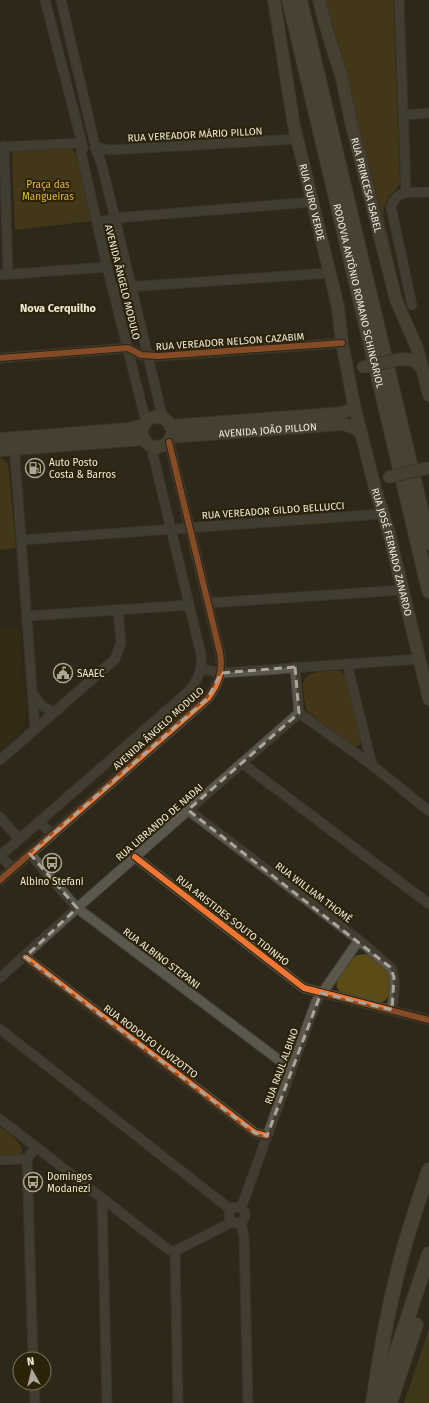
<svg xmlns="http://www.w3.org/2000/svg" width="429" height="1403" viewBox="0 0 429 1403" font-family="'Fira Sans',sans-serif">
  <rect width="100%" height="100%" fill="#2d281a"/>
  <polygon fill="#3a3010" points="20,627 23,671 20,671 21,675 24,678 26,713 23,727 18,734 0,750 0,629"/>
  <g fill="#5b4b17">
    <path d="M323,0H393L400,183C398,188 396,189 392,193C386,199 384,207 383,215L405,308L401,299Z"/>
    <polygon points="71,148 76,155 91,221 15,230 12,155 13,152 17,150"/>
    <polygon points="0,457 8,464 16,548 0,550"/>
    <path d="M340,671L344,675L347,680L361,741L360,745L354,747L307,711L306,708C305,701 303,693 303,686C303,669 328,671 340,671Z"/>
    <path d="M365,954C372,956 382,963 387,969C392,976 393,998 382,1002C375,1004 365,999 358,998C353,996 346,995 341,992C328,983 348,965 354,957L358,955Z"/>
    <path d="M0,1127C8,1133 21,1140 22,1151L18,1156H0Z"/>
  </g>
  <polygon fill="#594b1d" points="429,1329 429,1403 404,1403"/>
  <g fill="none" stroke-linecap="round" stroke-linejoin="round">
    <g stroke="#494439" stroke-width="11">
      <g id="minor">
        <polyline points="61,0 94,141"/>
        <polyline points="399,0 406,193"/>
        <polyline points="403,115 429,113"/>
        <polyline points="4,146 8,274"/>
        <polyline points="0,147 82,143 45,0"/>
        <polyline points="95,147 101,162 115,218 163,419"/>
        <polyline points="95,147 110,150 297,139"/>
        <polyline points="83,148 81,153 84,166 107,267 146,422"/>
        <polyline points="97,223 115,218 312,202"/>
        <polyline points="0,275 107,267"/>
        <polyline points="113,288 329,273"/>
        <path d="M412,305L391,207C397,188 412,193 429,192"/>
        <polyline points="0,358 128,348 141,355 159,356 342,343"/>
        <polyline points="14,443 35,729"/>
        <polyline points="22,540 382,514"/>
        <polyline points="208,603 403,590"/>
        <polyline points="28,616 189,605"/>
        <polyline points="347,664 372,765"/>
        <polyline points="202,669 221,673 419,659"/>
        <polyline points="33,694 42,706 54,712"/>
        <polyline points="299,713 372,765 429,811"/>
        <polyline points="0,760 115,659 121,643 118,610"/>
        <polyline points="242,763 429,904"/>
        <path d="M188,810L359,940L390,967C398,978 393,997 392,1010"/>
        <polyline points="0,817 19,839"/>
        <polyline points="39,821 52,835"/>
        <polyline points="30,854 77,908 291,1069"/>
        <polyline points="0,855 13,869"/>
        <path d="M0,856L189,691C198,679 203,669 201,654L151,446"/>
        <polyline points="135,857 304,988 429,1020"/>
        <path d="M0,880L208,698C219,683 223,671 220,653L169,442"/>
        <polyline points="25,957 255,1133 267,1136"/>
        <polyline points="0,978 77,908 299,713 295,667"/>
        <polyline points="0,1029 230,1209"/>
        <polyline points="0,1119 169,1250 175,1251 177,1250 232,1222"/>
        <polyline points="0,1160 27,1159"/>
        <polyline points="102,1199 107,1403"/>
        <circle cx="237" cy="1215" r="8"/>
        <polyline points="241,1208 316,1002 359,940"/>
        <polyline points="241,1222 244,1237 248,1403"/>
        <polyline points="175,1251 178,1403"/>
        <polyline points="33,1359 27,1159 36,1147"/>
        <polyline points="34,1383 35,1403"/>
      </g>
    </g>
    <g stroke="#494439" stroke-width="14">
      <g id="major">
        <path id="s1" d="M274,0L294,126L338,307L342,343L354,405L375,488L389,533L429,699"/>
        <path id="s2" d="M319,0L326,27L342,79L351,122L396,300L417,348L429,395"/>
        <polyline points="401,359 413,360 422,368"/>
        <circle cx="157" cy="432" r="15"/>
        <polyline points="170,426 343,413 351,409 354,405"/>
        <path id="s3" d="M171,437L343,424L355,428L361,433"/>
        <polyline points="0,439 128,429 144,425"/>
        <polyline points="0,450 144,439"/>
      </g>
    </g>
    <g stroke="#494439" stroke-width="16">
      <g id="highway">
        <path id="s4" d="M289,0L429,591"/>
        <polyline points="300,0 429,543"/>
        <polyline points="380,1401 429,1254"/>
        <path d="M373,1403C379,1361 386,1320 396,1279C404,1242 417,1206 429,1170"/>
        <polyline points="390,1403 416,1325"/>
      </g>
    </g>
    <use href="#minor" stroke="#5a574c" stroke-width="9"/>
    <use href="#major" stroke="#625e50" stroke-width="12"/>
    <use href="#highway" stroke="#686251" stroke-width="14"/>
    <g stroke="#494439" stroke-width="14" stroke-linecap="butt">
      <g id="major-bridge">
        <polyline points="363,367 401,359"/>
        <polyline points="389,477 427,468"/>
      </g>
    </g>
    <use href="#major-bridge" stroke="#625e50" stroke-width="12"/>
    <g stroke="#2b2207" stroke-width="8">
      <g id="cycleway">
        <polyline points="0,358 128,348 141,355 159,356 342,343"/>
        <polyline points="135,857 304,988 429,1020"/>
        <path d="M0,880L208,698C219,683 223,671 220,653L169,442"/>
        <polyline points="25,957 255,1133 267,1136"/>
      </g>
    </g>
    <use href="#cycleway" stroke="#f07635" stroke-width="6"/>
  </g>
  <path d="M0 0H429V1403H0ZM295,667L299,713L188,810L390,967L394,977L392,1010L321,993L267,1136L255,1133L25,957L77,908L30,854L208,698L221,673Z" fill="#2d281a" fill-opacity=".55" fill-rule="evenodd"/>
  <path fill="none" stroke="#aba697" stroke-width="3" stroke-dasharray="8 5" stroke-linejoin="round" d="M295,667L299,713L188,810L390,967L394,977L392,1010L321,993L267,1136L255,1133L25,957L77,908L30,854L208,698L221,673Z"/>
  <defs>
    <g id="fuel-ring" transform="scale(1)"><circle r="9.5" fill="#2b2207" stroke="#aba697" stroke-width="1.5"/><path d="M-5.5-6h7V0h2V4h1.3V-2.5L3-4.5l.8-.8L6-3V5H2.5V1h-1V6h-7ZM-4.2-4.7v3.2H.2V-4.7Z" fill="#aba697"/></g>
    <g id="civic-ring" transform="scale(1)"><circle r="9.5" fill="#2b2207" stroke="#aba697" stroke-width="1.5"/><path d="M-.6-6.5H3V-4.5H.6V-3L4-1V1h2V6H-6V1h2V-1L-.6-3ZM-1.2 2.5V6h2.4V2.5Z" fill="#aba697"/></g>
    <g id="bus-ring" transform="scale(1)"><circle r="9.5" fill="#2b2207" stroke="#aba697" stroke-width="1.5"/><path d="M-5-6H5V4H4V6H2V4H-2V6H-4V4H-5ZM-3.5-4V0h7V-4ZM-3.5 1.2v1.5H-2V1.2ZM2 1.2v1.5H3.5V1.2Z" fill="#aba697"/></g>
  </defs>
  <g fill-rule="evenodd">
    <use href="#fuel-ring" x="35" y="468"/>
    <use href="#civic-ring" x="63" y="673"/>
    <use href="#bus-ring" x="52" y="863"/>
    <use href="#bus-ring" x="33" y="1182"/>
  </g>
  <g text-anchor="middle" stroke-width="4" stroke-linejoin="round" paint-order="stroke">
    <g font-size="10" fill="#efeada" stroke="#2b2207">
      <text transform="translate(195 134) rotate(-3)" y="4">RUA VEREADOR MÁRIO PILLON</text>
      <text dy="4" stroke="none"><textPath href="#s2" startOffset="191">RUA PRINCESA ISABEL</textPath></text>
      <text dy="4" stroke="none"><textPath href="#s1" startOffset="206">RUA OURO VERDE</textPath></text>
      <text transform="translate(123 282) rotate(76)" y="4">AVENIDA ÂNGELO MODULO</text>
      <text dy="4" stroke="none"><textPath href="#s4" startOffset="304">RODOVIA ANTÔNIO ROMANO SCHINCARIOL</textPath></text>
      <text transform="translate(230 341) rotate(-4)" y="4">RUA VEREADOR NELSON CAZABIM</text>
      <text dy="4" stroke="none"><textPath href="#s3" startOffset="97">AVENIDA JOÃO PILLON</textPath></text>
      <text transform="translate(273 510) rotate(-4)" y="4">RUA VEREADOR GILDO BELLUCCI</text>
      <text dy="4" stroke="none"><textPath href="#s1" startOffset="565">RUA JOSÉ FERNADO ZANARDO</textPath></text>
      <text transform="translate(158 728) rotate(-42)" y="4">AVENIDA ÂNGELO MODULO</text>
      <text transform="translate(159 822) rotate(-41)" y="4">RUA LIBRANDO DE NADAI</text>
      <text transform="translate(314 892) rotate(37)" y="4">RUA WILLIAM THOMÉ</text>
      <text transform="translate(233 920) rotate(38)" y="4">RUA ARISTIDES SOUTO TIDINHO</text>
      <text transform="translate(162 958) rotate(37)" y="4">RUA ALBINO STEPANI</text>
      <text transform="translate(151 1041) rotate(37)" y="4">RUA RODOLFO LUVIZOTTO</text>
      <text transform="translate(281 1066) rotate(-70)" y="4">RUA RAUL ALBINO</text>
    </g>
    <g font-size="10" fill="#e3bc37" stroke="#2b2207">
      <text x="48" y="188">Praça das<tspan x="48" dy="12">Mangueiras</tspan></text>
    </g>
    <g font-size="10" fill="#efeada" stroke="#2b2207" text-anchor="start">
      <text x="49" y="466">Auto Posto<tspan x="49" dy="12">Costa &amp; Barros</tspan></text>
      <text x="77" y="677">SAAEC</text>
      <text x="52" y="885" text-anchor="middle">Albino Stefani</text>
      <text x="47" y="1180">Domingos<tspan x="47" dy="12">Modanezi</tspan></text>
    </g>
    <g font-size="11" font-weight="bold" fill="#efeada" stroke="#2b2207">
      <text x="58" y="312">Nova Cerquilho</text>
    </g>
  </g>
  <g transform="translate(32 1371) rotate(352)"><circle r="19" fill="#2b2207" stroke="#79725b"/>
  <path d="M0-3L7 15L0 10L-7 15Z" fill="#aba697"/>
  <text y="-6" font-size="11" font-weight="bold" text-anchor="middle" fill="#efeada">N</text>
  </g>
</svg>
